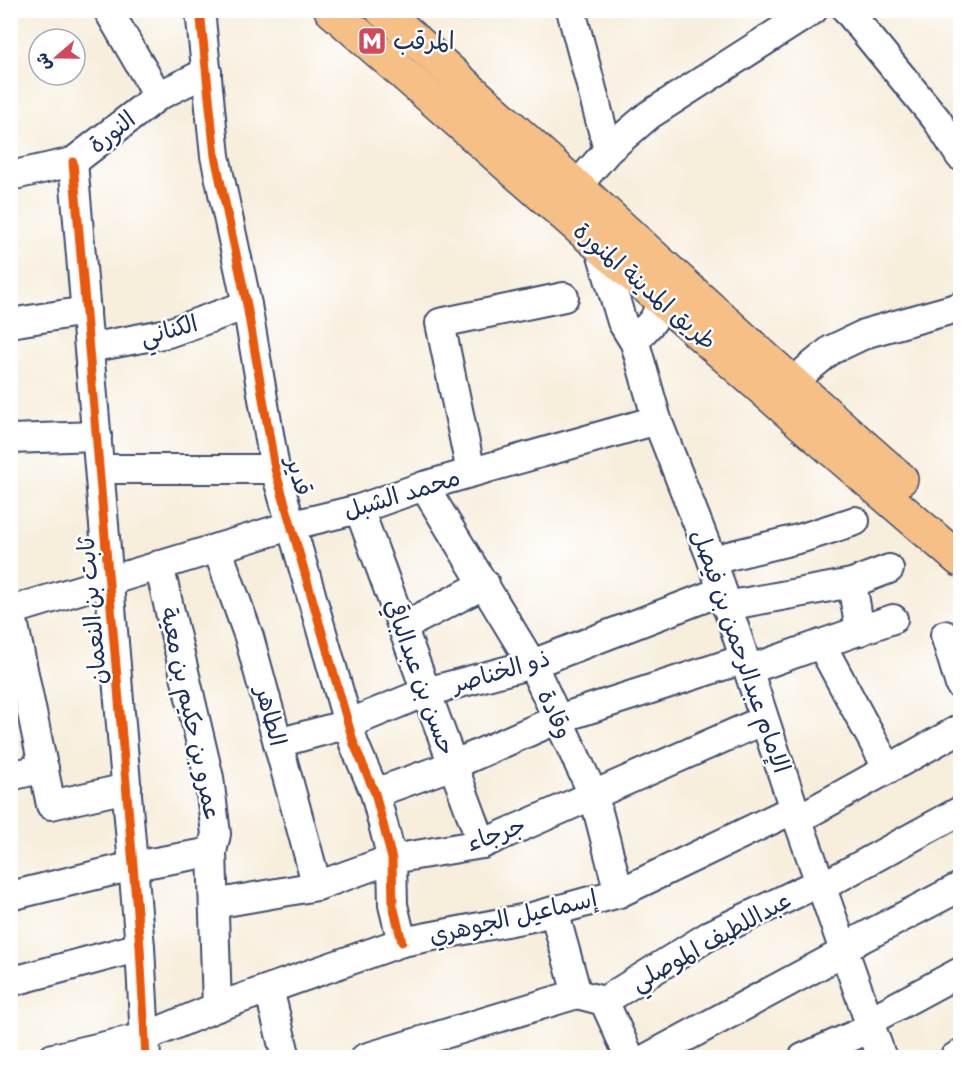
<svg xmlns="http://www.w3.org/2000/svg" width="971" height="1068" viewBox="0 0 971 1068" font-family="'Indie Flower','Playpen Sans Arabic',sans-serif">
  <rect width="100%" height="100%" fill="#fff"/>
  <filter id="ink" filterUnits="userSpaceOnUse"><feTurbulence type="fractalNoise" baseFrequency=".0167" numOctaves="2"/><feDisplacementMap in="SourceGraphic" scale="12" xChannelSelector="R" yChannelSelector="G"/><feConvolveMatrix kernelMatrix="1 2 1 2 8 2 1 2 1" color-interpolation-filters="sRGB"/></filter>
  <filter id="wash" filterUnits="userSpaceOnUse"><feTurbulence type="fractalNoise" baseFrequency=".008" numOctaves="4" result="noise"/><feDisplacementMap in="SourceGraphic" scale="24" xChannelSelector="R" yChannelSelector="G"/><feGaussianBlur stdDeviation="1.35" result="paint"/><feColorMatrix in="noise" values="0 0 0 0 0 0 0 0 0 0 0 0 0 0 0 0 0 1.4 0 .05"/><feComposite in="paint" operator="in"/></filter>
  <g filter="url(#wash)">
    <rect width="100%" height="100%" fill="#f7eedc"/>
  </g>
  <g filter="url(#ink)">
    <g fill="none" stroke-linecap="round" stroke-linejoin="round">
      <g stroke="#3c4c71" stroke-width="32">
        <g id="minor">
          <polyline points="108,10 158,96"/>
          <polyline points="200,10 215,156 247,305 275,469 354,744 375,793 392,859 393,905 402,942"/>
          <polyline points="571,10 608,150"/>
          <polyline points="847,10 937,120 960,156"/>
          <polyline points="73,162 140,947 146,1058"/>
          <polyline points="10,176 73,162 158,96 207,72"/>
          <polyline points="577,186 608,150 649,115 813,10"/>
          <polyline points="599,245 622,322 635,343 657,420 712,560 794,809 882,1058"/>
          <polyline points="10,323 86,311"/>
          <path d="M635,343C645,323 660,324 658,298"/>
          <polyline points="89,348 168,333 247,305"/>
          <polyline points="791,383 831,350 867,333 960,307"/>
          <polyline points="10,439 97,436"/>
          <polyline points="100,469 275,469"/>
          <polyline points="471,472 440,323 564,297"/>
          <polyline points="424,486 532,664 594,796 619,893"/>
          <polyline points="359,509 482,844"/>
          <polyline points="217,548 249,637 317,886"/>
          <polyline points="712,560 802,538 855,521"/>
          <polyline points="159,565 209,778 216,834 212,852 217,1007"/>
          <polyline points="852,583 860,631"/>
          <polyline points="726,606 852,583 889,569"/>
          <polyline points="10,611 293,525 359,509 424,486 657,420"/>
          <polyline points="11,611 51,805 127,788"/>
          <polyline points="402,627 485,584"/>
          <polyline points="945,635 960,685"/>
          <polyline points="821,644 893,619"/>
          <polyline points="748,670 821,644 888,769"/>
          <polyline points="278,743 348,724 426,692 532,664 722,591"/>
          <polyline points="10,776 44,768"/>
          <polyline points="375,793 453,765 558,719 744,659"/>
          <polyline points="798,819 960,729"/>
          <polyline points="821,887 960,811"/>
          <polyline points="10,896 133,866 212,852"/>
          <polyline points="214,904 317,886 392,859 482,844 764,720"/>
          <polyline points="554,911 577,994 604,1001 630,1058"/>
          <polyline points="843,948 960,887"/>
          <polyline points="10,982 140,947"/>
          <polyline points="269,989 286,1058"/>
          <polyline points="604,1001 712,934 820,882"/>
          <polyline points="869,1021 960,972"/>
          <polyline points="53,1058 145,1037 217,1007 402,942 532,917 619,893 794,809"/>
          <polyline points="365,1058 577,994"/>
          <polyline points="647,1058 844,952"/>
          <polyline points="803,1058 871,1028"/>
          <polyline points="954,1058 960,1054"/>
        </g>
      </g>
      <g stroke="#3c4c71" stroke-width="36">
        <g id="major">
          <polyline points="331,10 817,437 960,560"/>
          <path d="M382,10C556,165 726,326 901,479"/>
        </g>
      </g>
      <use href="#minor" stroke="#fff" stroke-width="28"/>
      <use href="#major" stroke="#f5bf86" stroke-width="33"/>
      <g stroke="#fff" stroke-width="13">
        <g id="cycleway">
          <polyline points="200,10 215,156 247,305 275,469 354,744 375,793 392,859 393,905 402,942"/>
          <polyline points="73,162 140,947 146,1058"/>
        </g>
      </g>
      <use href="#cycleway" stroke="#e8590c" stroke-width="9"/>
    </g>
  </g>
  <defs>
    <g id="metro-square" transform="scale(1.5)"><rect x="-9" y="-9" width="18" height="18" rx="4" fill="#d1495b" stroke="#fff"/><path d="M-5.5 5V-5H-3L0 0L3-5H5.5V5H3V-.5L0 4L-3-.5V5Z" fill="#fff"/></g>
  </defs>
  <g fill-rule="evenodd">
    <use href="#metro-square" x="372" y="41"/>
  </g>
  <g text-anchor="middle" stroke-width="5" stroke-linejoin="round" paint-order="stroke">
    <g font-size="24" fill="#1b2f5e" stroke="#fff" text-anchor="start">
      <text x="393" y="49">المرقب</text>
    </g>
    <g font-size="24" fill="#1b2f5e" stroke="#fff">
      <text transform="translate(112 132) rotate(-38)" y="8">النورة</text>
      <text transform="translate(645 286) rotate(41)" y="8">طريق المدينة المنورة</text>
      <text transform="translate(169 330) rotate(-15)" y="8">الكناني</text>
      <text transform="translate(299 476) rotate(74)" y="8">قدير</text>
      <text transform="translate(402 494) rotate(-17)" y="8">محمد الشبل</text>
      <text transform="translate(92 611) rotate(-95)" y="8">ثابت بن النعمان</text>
      <text transform="translate(741 651) rotate(71)" y="8">الإمام عبدالرحمن بن فيصل</text>
      <text transform="translate(501 671) rotate(-16)" y="8">ذو الخناصر</text>
      <text transform="translate(420 677) rotate(70)" y="8">حسن بن عبدالباقي</text>
      <text transform="translate(191 714) rotate(78)" y="8">عمرو بن حكيم بن معية</text>
      <text transform="translate(555 714) rotate(65)" y="8">وقادة</text>
      <text transform="translate(271 716) rotate(75)" y="8">الطاهر</text>
      <text transform="translate(496 834) rotate(-19)" y="8">جرجاء</text>
      <text transform="translate(513 917) rotate(-13)" y="8">إسماعيل الجوهري</text>
      <text transform="translate(711 941) rotate(-29)" y="8">عبداللطيف الموصلي</text>
    </g>
  </g>
  <rect width="971" height="1068" fill="none" stroke="#fff" stroke-width="36"/>
  <g transform="translate(57 57) rotate(250)"><circle r="28" fill="#ffffff" stroke="#a4acbf" stroke-width="1.5"/>
  <path d="M0-4.5L10 22L0 15L-10 22Z" fill="#d1495b"/>
  <text y="-9" font-size="16" font-weight="bold" text-anchor="middle" fill="#1b2f5e">ش</text>
  </g>
</svg>
